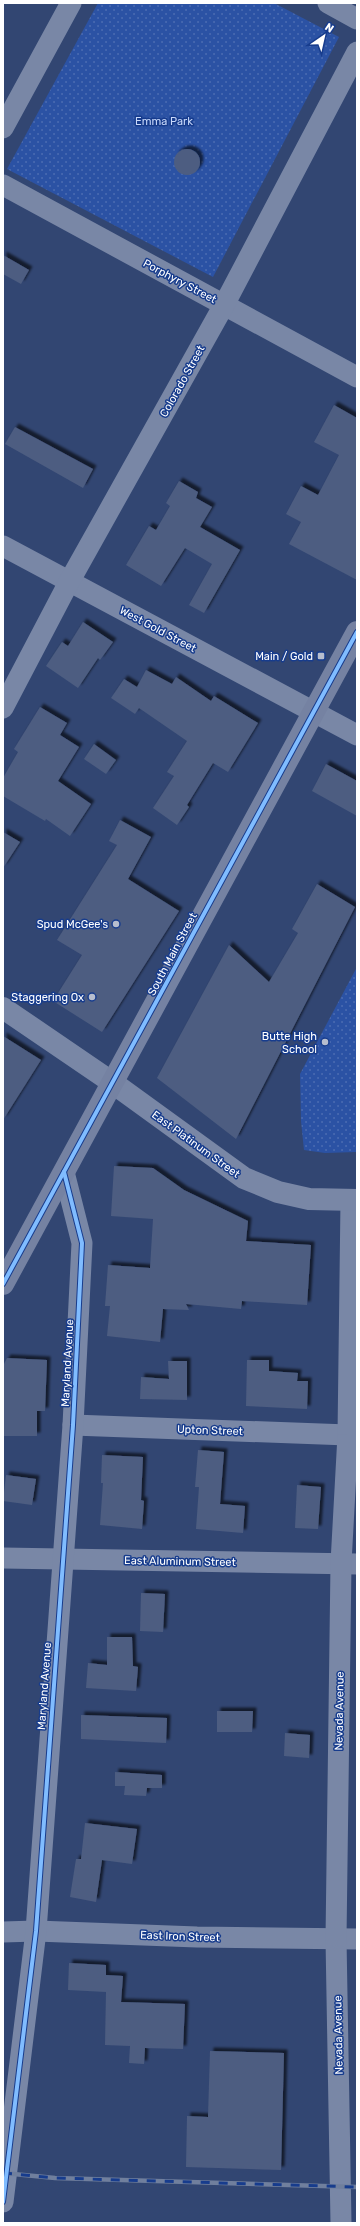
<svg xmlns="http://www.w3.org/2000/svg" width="360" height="2226" viewBox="0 0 360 2226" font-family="Rubik,sans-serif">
  <defs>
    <pattern id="park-dots" width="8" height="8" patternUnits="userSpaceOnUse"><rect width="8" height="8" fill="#2b52a4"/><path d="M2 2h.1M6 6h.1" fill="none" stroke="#4b6cb2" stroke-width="1.8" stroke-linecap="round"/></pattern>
    <filter id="shadow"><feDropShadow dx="3.5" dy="-3.5" stdDeviation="1" flood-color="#0009"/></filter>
  </defs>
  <rect width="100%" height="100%" fill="#324672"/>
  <g fill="url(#park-dots)">
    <polygon points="98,3 274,3 339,37 213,277 7,169"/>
    <polygon points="357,967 357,1152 325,1153 304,1150 301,1121 300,1074"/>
  </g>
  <g fill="#4d5d81" filter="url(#shadow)">
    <circle cx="187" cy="162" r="13"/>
    <polygon points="3,255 29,270 21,284 3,274"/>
    <polygon points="334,405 357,418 357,580 289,544 301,522 286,514 301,486 318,495 339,455 314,442"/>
    <polygon points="15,427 93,469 83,488 5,444"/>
    <polygon points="179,481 198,492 196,498 212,507 200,527 240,550 204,613 189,605 212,564 185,548 161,586 126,565 149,526 156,530 170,506 166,503"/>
    <polygon points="83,622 113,642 100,660 98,658 78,688 46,666 62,642 68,646"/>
    <polygon points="146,670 172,684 176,677 211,701 214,696 258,723 228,772 213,763 187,805 189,807 177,825 153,808 174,776 167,772 187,741 139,708 135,714 111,698 124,679 137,687"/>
    <polygon points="40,707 67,723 60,735 79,747 58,781 91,804 70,836 46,819 45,821 3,796 3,778 18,752 14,749"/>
    <polygon points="94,744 116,760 106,774 84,759"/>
    <polygon points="326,764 357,781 357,816 312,791"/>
    <polygon points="120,820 151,837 128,879 179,911 102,1032 53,1001 82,955 57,940 117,845 109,841"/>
    <polygon points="3,832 20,842 3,868"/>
    <polygon points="317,884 355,907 236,1139 157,1078 229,945 269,982 298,933 292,929"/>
    <polygon points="3,1036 41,1060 3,1120"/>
    <polygon points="114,1166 153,1168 184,1190 248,1221 246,1241 311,1245 307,1305 242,1301 241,1309 186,1304 189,1310 163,1309 160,1342 107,1336 110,1306 105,1306 108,1265 150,1268 153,1219 111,1216"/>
    <polygon points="7,1358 47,1360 45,1411 37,1411 37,1436 3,1436 3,1366"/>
    <polygon points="247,1360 269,1360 269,1371 298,1373 297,1381 308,1381 307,1409 246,1406"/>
    <polygon points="168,1361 187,1361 187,1400 140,1399 141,1377 169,1379"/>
    <polygon points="198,1450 224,1452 220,1504 245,1506 243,1533 196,1529 199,1487 195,1487"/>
    <polygon points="102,1455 143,1457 141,1500 144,1501 142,1529 100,1525 103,1483 101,1483"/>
    <polygon points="6,1475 36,1479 32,1505 3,1501"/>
    <polygon points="297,1485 321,1487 318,1529 295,1528"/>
    <polygon points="141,1593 165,1594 163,1632 140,1631"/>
    <polygon points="107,1637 132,1637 133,1666 138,1667 136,1691 86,1688 88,1663 107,1665"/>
    <polygon points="217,1711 253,1711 252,1732 217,1732"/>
    <polygon points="81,1715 167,1718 166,1743 81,1739"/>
    <polygon points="285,1733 310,1735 309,1758 284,1756"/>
    <polygon points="115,1772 162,1775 162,1788 147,1788 146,1796 124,1795 125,1786 115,1786"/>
    <polygon points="85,1823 137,1829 132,1864 102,1860 96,1902 70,1897 76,1859 81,1859"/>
    <polygon points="69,1963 106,1965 106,1975 123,1976 121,2002 185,2004 183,2049 145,2048 144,2064 129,2063 130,2046 105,2045 106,1992 68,1990"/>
    <polygon points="210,2051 284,2053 281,2170 186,2167 187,2116 208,2117"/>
  </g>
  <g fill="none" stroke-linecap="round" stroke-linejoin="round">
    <g stroke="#7987a6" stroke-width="21">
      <polyline points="328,3 357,19"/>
      <polyline points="3,128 71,3"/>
      <polyline points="3,185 357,377"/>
      <polyline points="3,546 357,735"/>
      <polyline points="3,708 69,582 224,305 357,52"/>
      <polyline points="73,1425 348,1435"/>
      <polyline points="3,1558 357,1564"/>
      <polyline points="3,1932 36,1931 197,1937 357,1939"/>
      <polyline points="3,2202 36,1931 73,1425 82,1243 64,1172"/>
      <polyline points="341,2223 336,1939 341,1563 348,1435 351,1200"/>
    </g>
    <polyline stroke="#7987a6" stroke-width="22" points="3,1008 113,1083 244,1178 278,1192 309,1199 357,1200"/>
    <polyline stroke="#7582a2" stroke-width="22" points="3,1284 357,632"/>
    <g stroke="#707f9d" stroke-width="4.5">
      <polyline id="rail" points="3,2173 55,2178 357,2187"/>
    </g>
    <use href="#rail" stroke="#173c8d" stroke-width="3" stroke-dasharray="9" stroke-linecap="butt"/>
    <g stroke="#173c8d" stroke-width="6">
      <g id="cycleway">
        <polyline points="3,1284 357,632"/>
        <polyline points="3,2202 36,1931 73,1425 82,1243 64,1172"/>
      </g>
    </g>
    <use href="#cycleway" stroke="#80bcff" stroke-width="4"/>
  </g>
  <g fill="#b7bece" stroke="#173c8d" stroke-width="1.5">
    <rect x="317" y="652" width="8" height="8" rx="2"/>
    <circle cx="116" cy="924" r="4"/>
    <circle cx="92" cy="997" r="4"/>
    <circle cx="325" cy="1042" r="4"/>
  </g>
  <g text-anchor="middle" stroke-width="3" stroke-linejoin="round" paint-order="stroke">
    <g font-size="11" fill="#c9d9fb" stroke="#173c8d">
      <text x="164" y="125">Emma Park</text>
    </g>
    <g font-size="11" fill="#fff" stroke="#173c8d">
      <text transform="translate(180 281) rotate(28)" y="4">Porphyry Street</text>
      <text transform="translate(182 381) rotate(-61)" y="4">Colorado Street</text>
      <text transform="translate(158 629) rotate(28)" y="4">West Gold Street</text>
      <text transform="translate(172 954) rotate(-62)" y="4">South Main Street</text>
      <text transform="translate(196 1144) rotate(36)" y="4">East Platinum Street</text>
      <text transform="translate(67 1363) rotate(-87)" y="4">Maryland Avenue</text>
      <text transform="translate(210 1430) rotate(2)" y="4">Upton Street</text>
      <text transform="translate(180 1561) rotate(1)" y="4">East Aluminum Street</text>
      <text transform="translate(44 1686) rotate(-86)" y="4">Maryland Avenue</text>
      <text transform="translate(339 1711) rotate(-89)" y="4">Nevada Avenue</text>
      <text transform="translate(180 1936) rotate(2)" y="4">East Iron Street</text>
      <text transform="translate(338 2035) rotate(-91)" y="4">Nevada Avenue</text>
    </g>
    <g font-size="11" fill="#fff" stroke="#173c8d" text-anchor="end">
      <text x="313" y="660">Main / Gold</text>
      <text x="108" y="928">Spud McGee's</text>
      <text x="84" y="1001">Staggering Ox</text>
      <text x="317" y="1040">Butte High<tspan x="317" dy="13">School</tspan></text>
    </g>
  </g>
  <rect width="360" height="2226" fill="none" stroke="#ffffff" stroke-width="8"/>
  <g transform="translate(324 36) rotate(34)" stroke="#173c8d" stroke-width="3" paint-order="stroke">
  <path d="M0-3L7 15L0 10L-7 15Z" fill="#ffffff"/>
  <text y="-6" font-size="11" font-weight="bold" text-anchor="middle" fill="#ffffff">N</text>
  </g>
</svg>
